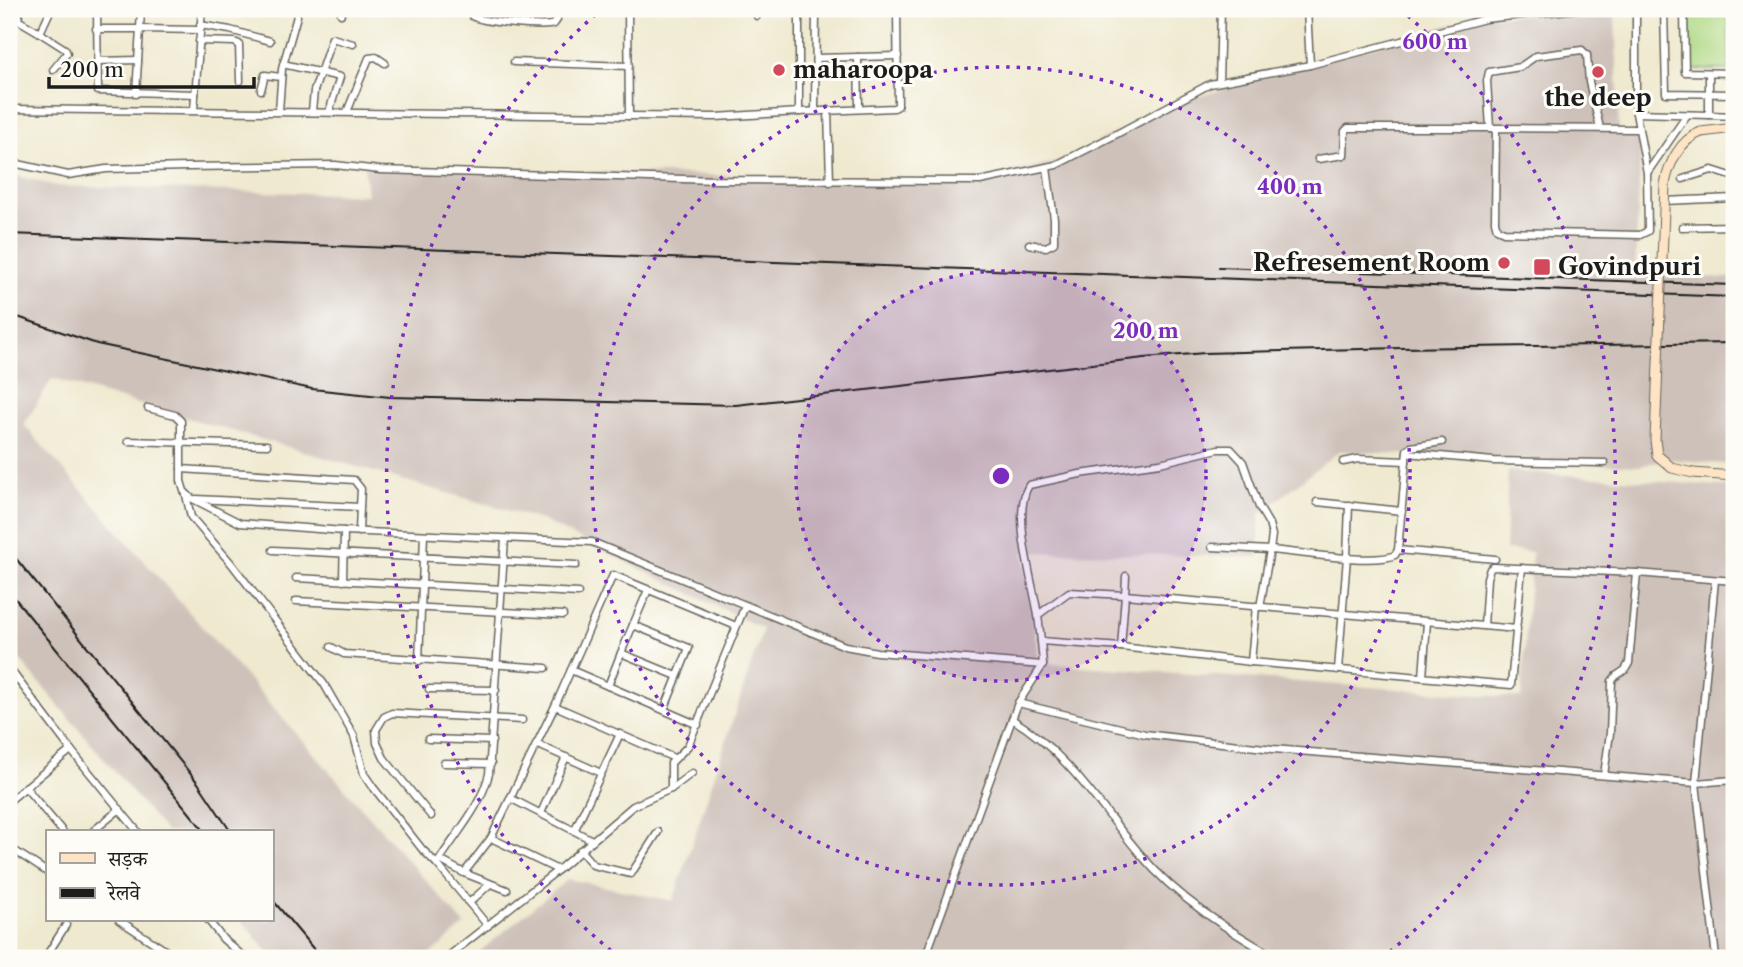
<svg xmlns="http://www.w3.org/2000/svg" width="1743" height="967" viewBox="0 0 1743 967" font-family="'Libre Caslon Text','Noto Serif Devanagari',serif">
  <rect width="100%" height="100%" fill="#fdfcf7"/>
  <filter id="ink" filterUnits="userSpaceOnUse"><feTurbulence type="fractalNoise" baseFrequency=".0143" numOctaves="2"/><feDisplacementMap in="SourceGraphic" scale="14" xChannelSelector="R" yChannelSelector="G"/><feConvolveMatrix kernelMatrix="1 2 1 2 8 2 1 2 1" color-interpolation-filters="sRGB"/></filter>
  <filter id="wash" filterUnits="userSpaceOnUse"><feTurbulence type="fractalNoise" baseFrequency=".00686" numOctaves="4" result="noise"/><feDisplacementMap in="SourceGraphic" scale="28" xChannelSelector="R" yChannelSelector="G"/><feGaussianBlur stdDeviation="1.57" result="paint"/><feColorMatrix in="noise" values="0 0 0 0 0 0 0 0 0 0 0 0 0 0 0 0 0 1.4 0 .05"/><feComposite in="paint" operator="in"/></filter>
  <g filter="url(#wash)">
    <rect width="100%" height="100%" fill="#efe9cf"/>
    <polygon fill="#cec1ba" points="1615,13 1619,132 1641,138 1635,276 1734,278 1734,465 1667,459 1640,466 1339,451 1260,514 1258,557 1023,552 1039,663 1521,698 1532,552 1505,550 1508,471 1734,487 1734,958 472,958 568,879 673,901 763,629 541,520 52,379 24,425 465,925 426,958 273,958 241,920 271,920 271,832 166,832 9,647 9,174 56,186 367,195 364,165 963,183 1058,162 1172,104 1480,16"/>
    <polygon fill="#afd883" stroke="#667a50" stroke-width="2" points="1687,9 1729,9 1730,70 1687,70"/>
  </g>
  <g filter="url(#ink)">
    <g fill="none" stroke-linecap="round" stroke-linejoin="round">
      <g stroke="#66645b" stroke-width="9">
        <g id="street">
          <polyline points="20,9 18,20 40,33"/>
          <polyline points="51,9 40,33 65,49 67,53 53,70"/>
          <polyline points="97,9 98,91 195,94"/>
          <path d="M470,9L472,16C481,22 544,28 554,24C555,23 556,21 557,20"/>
          <polyline points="628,9 629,116"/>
          <polyline points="697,9 697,10"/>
          <polyline points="757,9 757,16"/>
          <polyline points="1307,9 1310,65"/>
          <polyline points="1636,9 1636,113 1647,173 1648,231 1640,235 1504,232 1497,229 1495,221 1496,128 1638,129"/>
          <polyline points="1664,9 1666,93 1734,94"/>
          <polyline points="1684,9 1685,72 1734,73"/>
          <polyline points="1731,9 1732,73"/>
          <polyline points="341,14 343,9"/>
          <polyline points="200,25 230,30 270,41"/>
          <polyline points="96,29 140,29 141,9"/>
          <polyline points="199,41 234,42 239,44 240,81"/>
          <polyline points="858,57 859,109"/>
          <polyline points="816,58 898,56"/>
          <polyline points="97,61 138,60"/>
          <polyline points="514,62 629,66"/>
          <polyline points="283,64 340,77 329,112"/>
          <polyline points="1219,82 1221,9"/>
          <polyline points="261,90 265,75 281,77"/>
          <polyline points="136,94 140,29 200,30"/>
          <polyline points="9,109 716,117 799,112 799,9"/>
          <polyline points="194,109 202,9"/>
          <polyline points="828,110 830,182"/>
          <polyline points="279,111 282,69 297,16"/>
          <polyline points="312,111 314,91 332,38 353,44"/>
          <polyline points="815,111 816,9"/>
          <polyline points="347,112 369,58 376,57 385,63"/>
          <polyline points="799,112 894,108 898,106 897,9"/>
          <polyline points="1636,113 1709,115 1709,73"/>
          <polyline points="1709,115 1734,116"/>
          <polyline points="1490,128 1487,81 1489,72 1520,67 1536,56 1582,50 1587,55 1589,82 1600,128"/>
          <polyline points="1318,159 1344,155 1345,131 1348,128 1494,128"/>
          <polyline points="9,162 68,175 106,169 187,167 335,165 380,170 716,180 980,181 1056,165 1111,137 1210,84 1310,65 1485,19 1578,9"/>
          <polyline points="1647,173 1687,115"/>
          <polyline points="1683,179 1712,170 1734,177"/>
          <polyline points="1664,201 1734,198"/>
          <polyline points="1682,227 1734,226"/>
          <polyline points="1029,244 1046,247 1054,243 1054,219 1047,168"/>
          <polyline points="148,408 175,415 181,421 181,481 184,491 191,498 240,523 344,531 592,542 845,646 877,652 1043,665 1018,703"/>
          <polyline points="128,441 267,445"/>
          <polyline points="1407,453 1493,461 1605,463"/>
          <polyline points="1343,462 1358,459 1406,461"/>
          <polyline points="181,469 354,480 361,489 360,507"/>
          <polyline points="186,495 191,517 231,563 324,684 354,736 364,774 373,787 422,849 437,864"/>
          <polyline points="196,499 360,507 359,532"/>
          <polyline points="1317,502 1402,511"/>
          <polyline points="273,550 576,565"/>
          <polyline points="1398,550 1495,559"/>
          <polyline points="296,578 578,593"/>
          <polyline points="1715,580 1696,783 1716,958"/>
          <polyline points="343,581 344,531"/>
          <polyline points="648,590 621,653 677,676"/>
          <polyline points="296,601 563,615"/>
          <path d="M1260,607L1270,550C1295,552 1375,565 1395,555L1398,550L1407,450L1411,447L1442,442"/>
          <polyline points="1038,615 1069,592 1125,595 1126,576"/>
          <polyline points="633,625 689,648 664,710"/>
          <polyline points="1484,626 1487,578 1490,569 1493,567 1637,573 1734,581"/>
          <polyline points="1041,641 1121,647 1251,662 1511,685 1522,568"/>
          <polyline points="331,647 344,654 546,668"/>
          <polyline points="1121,647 1125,595 1517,629"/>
          <polyline points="419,661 424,535"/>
          <polyline points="1251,662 1256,606"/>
          <path d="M1043,665C1042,648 1040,632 1038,615C1033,582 1011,514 1029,485L1080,474L1160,463L1218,449H1231L1243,462L1259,507L1269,524L1272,535L1270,550L1212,547"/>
          <polyline points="9,668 71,750 9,801"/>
          <polyline points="571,670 698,725"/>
          <polyline points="1338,670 1347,557 1349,505"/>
          <polyline points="1423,677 1427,622"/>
          <polyline points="608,686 621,653"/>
          <polyline points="429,689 496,690"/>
          <polyline points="555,706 674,758"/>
          <path d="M1012,719C1067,752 1100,807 1141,855C1177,898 1229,931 1277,958"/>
          <polyline points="428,739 492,741"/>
          <polyline points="536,744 601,773"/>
          <polyline points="71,750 138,832"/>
          <polyline points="444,763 491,764"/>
          <polyline points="1604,775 1610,733 1612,681 1616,676 1625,670 1629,663 1637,573"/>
          <polyline points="25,787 63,832"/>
          <polyline points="671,789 671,763 688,746 745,606"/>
          <polyline points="510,798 592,840"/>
          <polyline points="541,813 566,757"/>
          <polyline points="431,816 384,758 377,743 376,730 384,717 392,713 522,720"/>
          <polyline points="575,829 620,734"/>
          <polyline points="92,832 120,809"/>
          <polyline points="491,838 558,870"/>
          <polyline points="9,847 47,872"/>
          <polyline points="580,850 593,865 631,874 658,832"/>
          <polyline points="440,860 464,873 507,890"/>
          <polyline points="464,873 491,838 555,706 613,575 736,626"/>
          <polyline points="469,903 490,884"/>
          <polyline points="119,920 177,958"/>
          <polyline points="208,920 223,939 245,958"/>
          <path d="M488,926L437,864C456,833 480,809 489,774L505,539"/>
          <polyline points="45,958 66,925"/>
          <polyline points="446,958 558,870 633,806 671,789 692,773"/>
          <polyline points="925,958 1018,703 1145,734 1273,749 1696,783 1734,780"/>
        </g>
      </g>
      <g stroke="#66645b" stroke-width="11">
        <g id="secondary">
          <polyline points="1701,132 1734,128"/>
          <polyline points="1693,473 1734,476"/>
        </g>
      </g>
      <use href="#street" stroke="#fff" stroke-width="6"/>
      <use href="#secondary" stroke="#fee4c5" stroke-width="9"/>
      <g stroke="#1c1c1c" stroke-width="2">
        <polyline points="9,234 1734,297"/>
        <polyline points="1219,267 1734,285"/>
        <polyline points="9,314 97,344 312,389 390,397 736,405 1144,358 1205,353 1401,348 1734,343"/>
        <polyline points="9,550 198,783 231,832"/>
        <polyline points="9,591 205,832"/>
        <polyline points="271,898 321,958"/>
      </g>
      <g stroke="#66645b" stroke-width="11" stroke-linecap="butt">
        <path id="secondary-bridge" d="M1693,473L1672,468L1657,455L1655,440L1665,184C1669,163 1680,140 1701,132"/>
      </g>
      <use href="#secondary-bridge" stroke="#fee4c5" stroke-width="9"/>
    </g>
  </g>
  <circle cx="1001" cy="476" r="205" fill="#7b2cbf" fill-opacity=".12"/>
  <g fill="none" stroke="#7b2cbf" stroke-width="3.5" stroke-dasharray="3.5 7">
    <circle cx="1001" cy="476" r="205"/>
    <circle cx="1001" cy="476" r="409"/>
    <path d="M619 957A614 614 0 0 1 602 9M1400 9A614 614 0 0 1 1383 957"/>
  </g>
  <g fill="#d1495b" stroke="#fdfcf7" stroke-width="2.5">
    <circle cx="779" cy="70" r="7"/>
    <circle cx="1598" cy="72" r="7"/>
    <circle cx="1504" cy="263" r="7"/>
    <rect x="1533" y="258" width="18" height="18" rx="3.5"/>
  </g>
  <g text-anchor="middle" stroke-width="6" stroke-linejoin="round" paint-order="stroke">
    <g font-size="24" font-weight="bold" fill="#1c1c1c" stroke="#fdfcf7" text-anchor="start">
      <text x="793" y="78">maharoopa</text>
      <text x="1598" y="106" text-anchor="middle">the deep</text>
      <text x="1490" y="271" text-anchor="end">Refresement Room</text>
      <text x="1558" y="275">Govindpuri</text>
    </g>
  </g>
  <circle cx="1001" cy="476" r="10" fill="#7b2cbf" stroke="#fdfcf7" stroke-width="3.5"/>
  <g font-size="21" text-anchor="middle" font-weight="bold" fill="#7b2cbf" stroke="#fdfcf7" stroke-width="6" stroke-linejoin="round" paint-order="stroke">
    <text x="1435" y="49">600 m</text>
    <text x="1290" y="194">400 m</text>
    <text x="1146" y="338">200 m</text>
  </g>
  <rect width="1743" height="967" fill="none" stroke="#fdfcf7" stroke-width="35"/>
  <rect x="46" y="830" width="228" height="91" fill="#fdfcf7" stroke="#a3a29f" stroke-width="2"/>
  <rect x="60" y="853" width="35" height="10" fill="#fee4c5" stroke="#a3a29f" stroke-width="2"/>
  <text x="108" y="866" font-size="21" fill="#1c1c1c">सड़क</text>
  <rect x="60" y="888" width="35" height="10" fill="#1c1c1c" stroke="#a3a29f" stroke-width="2"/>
  <text x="108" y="900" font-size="21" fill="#1c1c1c">रेलवे</text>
  <path d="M49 77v10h205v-10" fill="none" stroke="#1c1c1c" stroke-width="3.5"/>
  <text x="60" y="77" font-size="21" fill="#1c1c1c" stroke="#fdfcf7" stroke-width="5" paint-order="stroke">200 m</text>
</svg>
